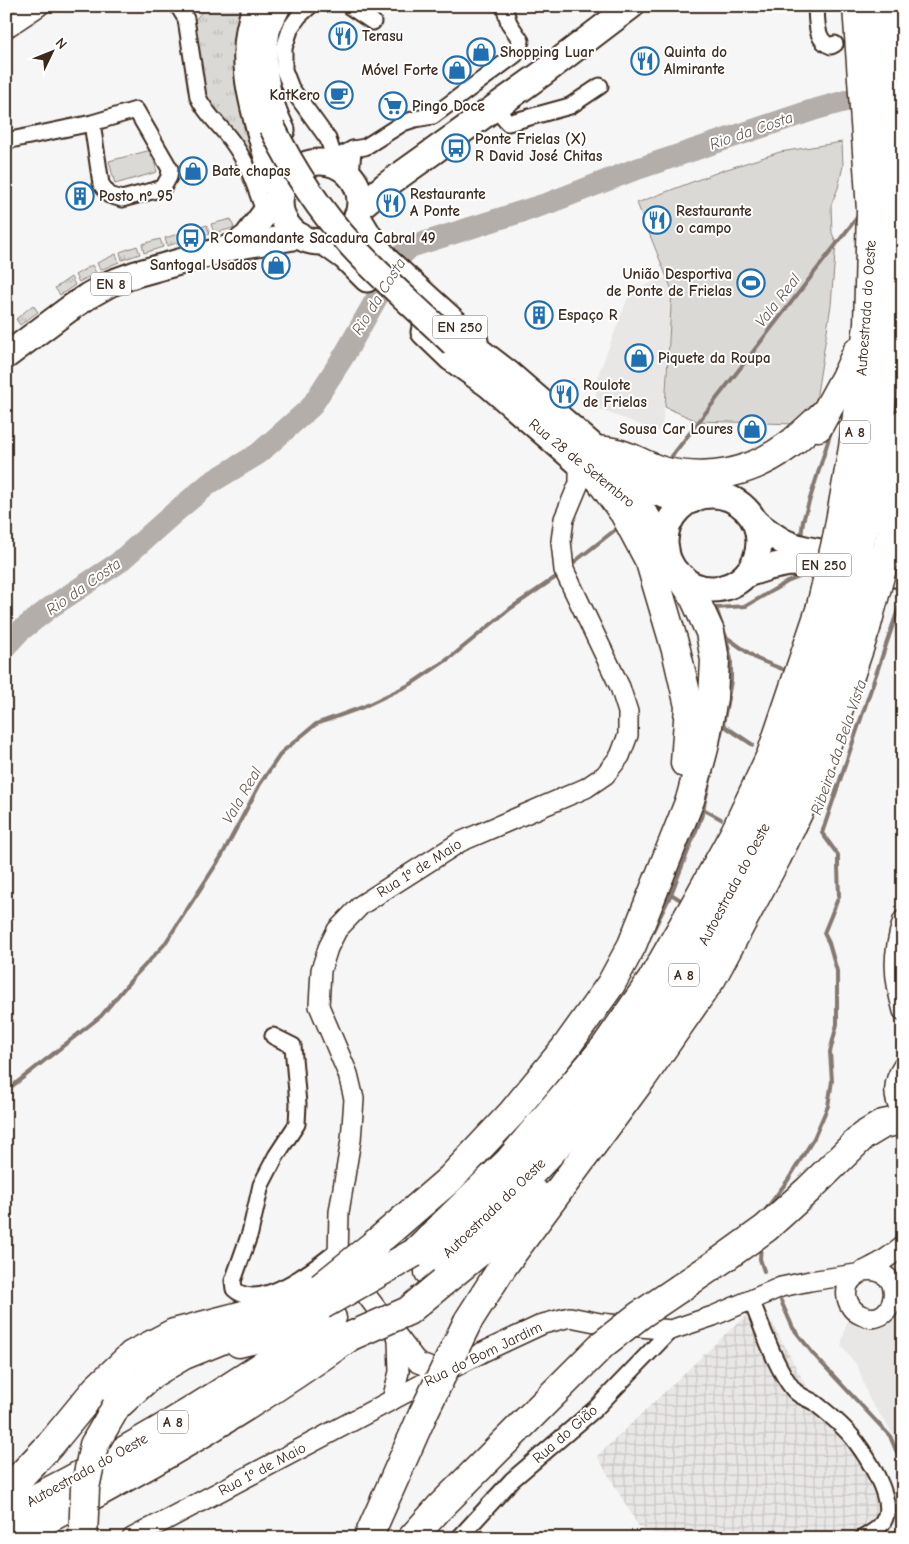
<svg xmlns="http://www.w3.org/2000/svg" width="909" height="1544" viewBox="0 0 909 1544" font-family="'Comic Neue',sans-serif">
  <defs>
    <pattern id="industrial-grid" width="8" height="8" patternUnits="userSpaceOnUse" patternTransform="scale(1.25)"><rect width="8" height="8" fill="#e9e7e6"/><path d="M0 4h8M4 0v8" fill="none" stroke="#c9c6c5"/></pattern>
    <pattern id="grass-tufts" width="24" height="20" patternUnits="userSpaceOnUse" patternTransform="scale(1.25)"><rect width="24" height="20" fill="#dbd9d6"/><path d="M3 7l-1-3M5 7V3M7 7l1-3M15 17l-1-3M17 17v-4M19 17l1-3" fill="none" stroke="#bdbab7"/></pattern>
  </defs>
  <rect width="100%" height="100%" fill="#f7f6f6"/>
  <filter id="ink" filterUnits="userSpaceOnUse"><feTurbulence type="fractalNoise" baseFrequency=".02" numOctaves="2"/><feDisplacementMap in="SourceGraphic" scale="10" xChannelSelector="R" yChannelSelector="G"/><feConvolveMatrix kernelMatrix="1 2 1 2 8 2 1 2 1" color-interpolation-filters="sRGB"/></filter>
  <g filter="url(#ink)">
    <g fill="#e9e7e6">
      <polygon points="666,277 672,290 662,433 595,408 597,378 628,297 646,285"/>
      <polygon points="848,1316 886,1322 903,1316 903,1448 869,1399 858,1367 841,1346"/>
    </g>
    <polygon fill="url(#industrial-grid)" points="762,1304 810,1393 863,1436 893,1493 893,1518 858,1538 668,1538 639,1527 597,1456 735,1325"/>
    <g fill="url(#grass-tufts)" stroke="#8b827a">
      <polygon points="207,6 245,6 261,163 255,165 243,142 210,104 204,92 193,22"/>
      <polygon points="231,219 234,228 214,233 211,224"/>
      <polygon points="207,225 210,234 197,238 196,234 186,236 185,232"/>
      <polygon points="181,233 183,241 167,246 165,238"/>
      <polygon points="160,239 163,247 144,253 142,244"/>
      <polygon points="137,246 140,254 122,260 120,252"/>
      <polygon points="116,254 119,262 100,270 97,263"/>
      <polygon points="92,265 96,273 79,282 75,275"/>
      <polygon points="71,277 75,285 60,295 55,288"/>
      <polygon points="33,305 38,312 20,325 16,319"/>
    </g>
    <g fill="#dbd9d6" stroke="#8b827a">
      <polygon points="842,142 843,166 838,188 831,205 832,233 836,242 831,305 816,400 796,424 697,421 665,407 672,290 637,203 721,171 780,152"/>
      <polygon points="151,150 157,172 115,184 109,161"/>
    </g>
    <g fill="none" stroke-linecap="round" stroke-linejoin="round">
      <g stroke="#847972" stroke-width="4">
        <polyline points="672,456 859,215"/>
        <polyline points="801,537 803,521 834,422 840,423"/>
        <polyline points="573,563 615,530"/>
        <polyline points="726,637 757,659 782,669"/>
        <polyline points="723,725 753,745"/>
        <polyline points="703,809 721,819"/>
        <polyline points="671,894 679,899"/>
        <polyline points="645,947 671,894 701,818 723,725 731,681 731,660 726,637 716,608 746,606 787,582 807,574"/>
        <polyline points="6,1091 101,1016 132,979 164,945 221,857 260,784 282,752 316,724 363,707 411,684 451,657 511,608 556,577"/>
        <polyline points="764,1212 788,1180 814,1138 828,1106 832,1081 830,1052 837,1024 837,971 829,943 824,933 839,896 838,867 838,855 822,833 903,595"/>
        <polyline points="761,1244 760,1259 764,1271"/>
        <polyline points="781,1301 793,1328 815,1356 890,1436 903,1467"/>
      </g>
      <polyline stroke="#b4aeaa" stroke-width="22" points="6,646 20,631 51,607 118,563 174,513 210,483 258,454 311,407 345,354 400,257 410,247 549,203 631,171 813,110 903,85"/>
      <g stroke="#3b2a1e" stroke-width="19">
        <g id="minor">
          <path d="M178,6L186,19L198,97C206,115 223,128 233,143C249,165 256,189 265,214"/>
          <polyline points="310,6 299,16 291,27 284,48 284,70 291,88 328,139 332,151 330,161"/>
          <polyline points="349,6 373,22"/>
          <path d="M816,6C817,20 815,41 831,46L835,44"/>
          <polyline points="495,108 508,123 570,106 600,86"/>
          <polyline points="6,141 92,123 136,110 170,169 169,177 163,188 122,199 109,195 101,184 92,123"/>
          <polyline points="322,162 330,161 353,149 365,147 403,123 415,119 433,116 515,55 521,41 509,23 504,6"/>
          <polyline points="351,176 353,149"/>
          <path d="M273,1036L293,1046L298,1104L297,1124L276,1156L261,1185L250,1233L233,1281L234,1289C259,1313 316,1268 337,1251"/>
          <path d="M751,1300C763,1328 774,1365 793,1389C799,1397 808,1398 815,1403C829,1414 846,1428 856,1442C868,1458 891,1495 886,1515C883,1527 873,1532 863,1538"/>
          <polyline points="459,1538 512,1480 595,1409 671,1330"/>
        </g>
      </g>
      <g stroke="#3b2a1e" stroke-width="22">
        <g id="tertiary">
          <polyline points="6,28 39,6"/>
          <path d="M903,920C892,955 893,976 903,1011"/>
          <path d="M903,1066C893,1081 891,1098 903,1113"/>
          <path d="M863,1271C909,1264 898,1331 861,1315C854,1312 849,1306 847,1298C843,1276 866,1271 881,1262C888,1257 896,1252 903,1246"/>
          <polyline points="445,1373 418,1363 338,1258 339,1212 351,1140 354,1099 348,1074 319,1006 321,970 328,948 337,930 361,905 460,842 586,788 605,775 620,756 628,735 628,712 620,687 564,570 561,541 564,519 579,483 579,463"/>
          <polyline points="392,1400 399,1372 398,1339"/>
          <polyline points="132,1538 392,1400 483,1352 543,1324 570,1317 600,1323 671,1330 713,1316 781,1287 810,1281 856,1274"/>
        </g>
      </g>
      <g stroke="#3b2a1e" stroke-width="29">
        <g id="primary">
          <path d="M256,6C234,60 256,116 270,168L272,180L281,194"/>
          <path d="M278,6C274,14 269,23 267,31C260,65 267,100 282,130"/>
          <circle cx="320" cy="202" r="40"/>
          <polyline points="360,207 385,186 543,73 631,6"/>
          <polyline points="357,216 371,239 387,261 475,341"/>
          <polyline points="324,242 345,257 367,279"/>
          <polyline points="233,247 247,237 271,205 280,197"/>
          <polyline points="424,332 451,358 489,385 602,483 636,505 648,518 666,549"/>
          <polyline points="457,334 509,374 597,450 648,490 672,498 692,500"/>
          <polyline points="6,356 69,309 88,296 111,283 136,274 233,247 300,236"/>
          <circle cx="712" cy="542" r="47"/>
          <path d="M755,522C781,542 788,547 821,552"/>
          <polyline points="747,574 769,567 790,563 816,564 903,575"/>
        </g>
      </g>
      <g stroke="#3b2a1e" stroke-width="31">
        <g id="motorway">
          <polyline points="818,427 848,372 857,352"/>
          <path d="M597,450C604,451 613,451 620,454C634,458 648,467 662,471C709,482 750,474 789,445C802,435 814,423 826,412"/>
          <polyline points="602,483 624,513 650,562 676,650 689,706 685,763"/>
          <polyline points="837,538 853,448 868,325 871,210 857,6"/>
          <polyline points="860,544 877,453 895,253 894,199 882,6"/>
          <polyline points="888,546 894,508 903,424"/>
          <polyline points="377,1242 450,1179 512,1113 566,1047 611,984 632,945 690,800 704,748 713,698 715,660 710,632 694,597 682,578"/>
          <polyline points="414,1253 509,1161 605,1047 652,980 693,908 735,832 771,755 820,610"/>
          <path d="M429,1272C480,1224 531,1177 576,1124C601,1095 623,1063 645,1032C703,949 754,861 791,767C810,718 826,667 843,618"/>
          <polyline points="443,1282 476,1255 537,1195"/>
          <polyline points="680,1288 723,1259 766,1228 809,1189 863,1136 883,1124 903,1120"/>
          <polyline points="468,1321 503,1266 643,1077 712,978 777,857 817,773 866,628"/>
          <polyline points="239,1343 267,1336 292,1325 316,1309"/>
          <polyline points="116,1407 152,1374 184,1355 256,1326"/>
          <polyline points="6,1488 15,1482 50,1445 96,1389 132,1355 174,1333 278,1306 321,1287"/>
          <path d="M6,1513C90,1472 172,1425 250,1374C278,1356 306,1338 332,1318"/>
          <path d="M9,1538C128,1480 243,1413 351,1336"/>
          <polyline points="368,1538 423,1414"/>
          <polyline points="412,1538 439,1508 603,1344"/>
        </g>
      </g>
      <use href="#minor" stroke="#fff" stroke-width="15"/>
      <use href="#tertiary" stroke="#fff" stroke-width="19"/>
      <use href="#primary" stroke="#fff" stroke-width="25"/>
      <use href="#motorway" stroke="#fff" stroke-width="28"/>
      <g stroke="#3b2a1e" stroke-width="29" stroke-linecap="butt">
        <path id="primary-bridge" d="M272,127C293,170 320,211 352,246C383,280 421,312 454,344"/>
      </g>
      <g stroke="#3b2a1e" stroke-width="31" stroke-linecap="butt">
        <g id="motorway-bridge">
          <polyline points="820,610 837,538"/>
          <polyline points="843,618 860,544"/>
          <polyline points="866,628 888,546"/>
          <polyline points="321,1287 377,1242"/>
          <polyline points="322,1305 414,1253"/>
          <polyline points="351,1336 408,1311 443,1282"/>
          <polyline points="603,1344 640,1315 680,1288"/>
          <polyline points="423,1414 468,1321"/>
          <polyline points="83,1538 85,1488 94,1445 116,1407"/>
        </g>
      </g>
      <use href="#primary-bridge" stroke="#fff" stroke-width="25"/>
      <use href="#motorway-bridge" stroke="#fff" stroke-width="28"/>
    </g>
  </g>
  <defs>
    <g id="restaurant-ring" transform="scale(1.4375)"><circle r="9.5" fill="#fff" stroke="#1f6fb2" stroke-width="1.5"/><path d="M-5-6h1v4h1v-4h1v4h1v-4h1v5L-1.5 .5V6h-2V.5L-5-1ZM5-6V6H3V1.5H1.5Q1.5-4 5-6Z" fill="#1f6fb2"/></g>
    <g id="shop-ring" transform="scale(1.4375)"><circle r="9.5" fill="#fff" stroke="#1f6fb2" stroke-width="1.5"/><path d="M-5-2.5h2.3a2.7 3.5 0 0 1 5.4 0H5L5.5 6h-11ZM-1.5-2.5h3a1.5 2.3 0 0 0-3 0Z" fill="#1f6fb2"/></g>
    <g id="cafe-ring" transform="scale(1.4375)"><circle r="9.5" fill="#fff" stroke="#1f6fb2" stroke-width="1.5"/><path d="M-5.5-4.5H6V0H3Q3 3.5 0 3.5H-2.5Q-5.5 3.5-5.5 0ZM3-3.2v2h1.7v-2ZM-6 4.5H4V6H-6Z" fill="#1f6fb2"/></g>
    <g id="supermarket-ring" transform="scale(1.4375)"><circle r="9.5" fill="#fff" stroke="#1f6fb2" stroke-width="1.5"/><path d="M-6-5.5h2.5l.6 2H6L4.5 2H-2.5L-4.4-4H-6ZM-1.5 3.2a1.3 1.3 0 1 0 .1 0ZM3 3.2a1.3 1.3 0 1 0 .1 0Z" fill="#1f6fb2"/></g>
    <g id="bus-ring" transform="scale(1.4375)"><circle r="9.5" fill="#fff" stroke="#1f6fb2" stroke-width="1.5"/><path d="M-5-6H5V4H4V6H2V4H-2V6H-4V4H-5ZM-3.5-4V0h7V-4ZM-3.5 1.2v1.5H-2V1.2ZM2 1.2v1.5H3.5V1.2Z" fill="#1f6fb2"/></g>
    <g id="building-ring" transform="scale(1.4375)"><circle r="9.5" fill="#fff" stroke="#1f6fb2" stroke-width="1.5"/><path d="M-4-6H4V6H1V3H-1V6H-4ZM-2.5-4.3h1.7v1.8h-1.7ZM.8-4.3h1.7v1.8H.8ZM-2.5-1h1.7V.8h-1.7ZM.8-1h1.7V.8H.8Z" fill="#1f6fb2"/></g>
    <g id="stadium-ring" transform="scale(1.4375)"><circle r="9.5" fill="#fff" stroke="#1f6fb2" stroke-width="1.5"/><path d="M0-5a6.5 5 0 1 0 0 10a6.5 5 0 1 0 0-10ZM-3.5-1.8h7v3.6h-7Z" fill="#1f6fb2"/></g>
  </defs>
  <g fill-rule="evenodd">
    <use href="#restaurant-ring" x="343" y="36"/>
    <use href="#shop-ring" x="481" y="52"/>
    <use href="#restaurant-ring" x="645" y="61"/>
    <use href="#shop-ring" x="457" y="70"/>
    <use href="#cafe-ring" x="339" y="95"/>
    <use href="#supermarket-ring" x="393" y="106"/>
    <use href="#bus-ring" x="456" y="148"/>
    <use href="#shop-ring" x="193" y="171"/>
    <use href="#building-ring" x="80" y="196"/>
    <use href="#restaurant-ring" x="391" y="203"/>
    <use href="#restaurant-ring" x="657" y="220"/>
    <use href="#bus-ring" x="191" y="238"/>
    <use href="#shop-ring" x="276" y="265"/>
    <use href="#stadium-ring" x="751" y="283"/>
    <use href="#building-ring" x="539" y="315"/>
    <use href="#shop-ring" x="639" y="358"/>
    <use href="#restaurant-ring" x="564" y="394"/>
    <use href="#shop-ring" x="752" y="429"/>
  </g>
  <g text-anchor="middle" stroke-width="4" stroke-linejoin="round" paint-order="stroke">
    <g fill="#fff" stroke="#766a62" stroke-width="1">
      <rect x="91" y="272.5" width="40" height="23" rx="4"/>
      <rect x="432.5" y="315.5" width="55" height="23" rx="4"/>
      <rect x="840" y="420.5" width="30" height="23" rx="4"/>
      <rect x="796.5" y="553.5" width="55" height="23" rx="4"/>
      <rect x="669" y="963.5" width="30" height="23" rx="4"/>
      <rect x="158" y="1410.5" width="30" height="23" rx="4"/>
    </g>
    <g font-size="14" font-weight="bold" fill="#3b2a1e">
      <text x="111" y="289">EN 8</text>
      <text x="460" y="332">EN 250</text>
      <text x="855" y="437">A 8</text>
      <text x="824" y="570">EN 250</text>
      <text x="684" y="980">A 8</text>
      <text x="173" y="1427">A 8</text>
    </g>
    <g font-size="15" font-weight="bold" fill="#3b2a1e" stroke="#fff" text-anchor="start">
      <text x="362" y="41">Terasu</text>
      <text x="500" y="57">Shopping Luar</text>
      <text x="664" y="57">Quinta do<tspan x="664" dy="17">Almirante</tspan></text>
      <text x="438" y="75" text-anchor="end">Móvel Forte</text>
      <text x="320" y="100" text-anchor="end">KatKero</text>
      <text x="412" y="111">Pingo Doce</text>
      <text x="475" y="144">Ponte Frielas (X)<tspan x="475" dy="17">R David José Chitas</tspan></text>
      <text x="212" y="176">Bate chapas</text>
      <text x="410" y="199">Restaurante<tspan x="410" dy="17">A Ponte</tspan></text>
      <text x="99" y="201">Posto nº 95</text>
      <text x="676" y="216">Restaurante<tspan x="676" dy="17">o campo</tspan></text>
      <text x="210" y="243">R Comandante Sacadura Cabral 49</text>
      <text x="257" y="270" text-anchor="end">Santogal Usados</text>
      <text x="732" y="279" text-anchor="end">União Desportiva<tspan x="732" dy="17">de Ponte de Frielas</tspan></text>
      <text x="558" y="320">Espaço R</text>
      <text x="658" y="363">Piquete da Roupa</text>
      <text x="583" y="390">Roulote<tspan x="583" dy="17">de Frielas</tspan></text>
      <text x="733" y="434" text-anchor="end">Sousa Car Loures</text>
    </g>
    <g font-size="15" fill="#3b2a1e" stroke="#fff">
      <text transform="translate(866 308) rotate(-86)" y="5">Autoestrada do Oeste</text>
      <text transform="translate(582 463) rotate(39)" y="5">Rua 28 de Setembro</text>
      <text transform="translate(419 868) rotate(-32)" y="5">Rua 1º de Maio</text>
      <text transform="translate(734 884) rotate(-62)" y="5">Autoestrada do Oeste</text>
      <text transform="translate(494 1208) rotate(-44)" y="5">Autoestrada do Oeste</text>
      <text transform="translate(483 1354) rotate(-26)" y="5">Rua do Bom Jardim</text>
      <text transform="translate(565 1434) rotate(-41)" y="5">Rua do Gião</text>
      <text transform="translate(262 1469) rotate(-28)" y="5">Rua 1º de Maio</text>
      <text transform="translate(87 1470) rotate(-29)" y="5">Autoestrada do Oeste</text>
    </g>
    <g font-size="16" font-style="italic" fill="#65584f" stroke="#fff">
      <text transform="translate(751 130) rotate(-19)" y="6">Rio da Costa</text>
      <text transform="translate(378 296) rotate(-58)" y="6">Rio da Costa</text>
      <text transform="translate(777 300) rotate(-52)" y="6">Vala Real</text>
      <text transform="translate(83 586) rotate(-35)" y="6">Rio da Costa</text>
      <text transform="translate(838 747) rotate(-71)" y="6">Ribeira da Bela Vista</text>
      <text transform="translate(241 795) rotate(-60)" y="6">Vala Real</text>
    </g>
  </g>
  <rect width="909" height="1544" fill="none" stroke="#fff" stroke-width="25"/>
  <rect x="12" y="12" width="884" height="1519" fill="none" stroke="#3b2a1e" stroke-width="2" filter="url(#ink)"/>
  <g transform="translate(52 52) rotate(47)" stroke="#ffffff" stroke-width="4" paint-order="stroke">
  <path d="M0-4L9 19L0 12L-9 19Z" fill="#3b2a1e"/>
  <text y="-8" font-size="14" font-weight="bold" text-anchor="middle" fill="#3b2a1e">N</text>
  </g>
</svg>
